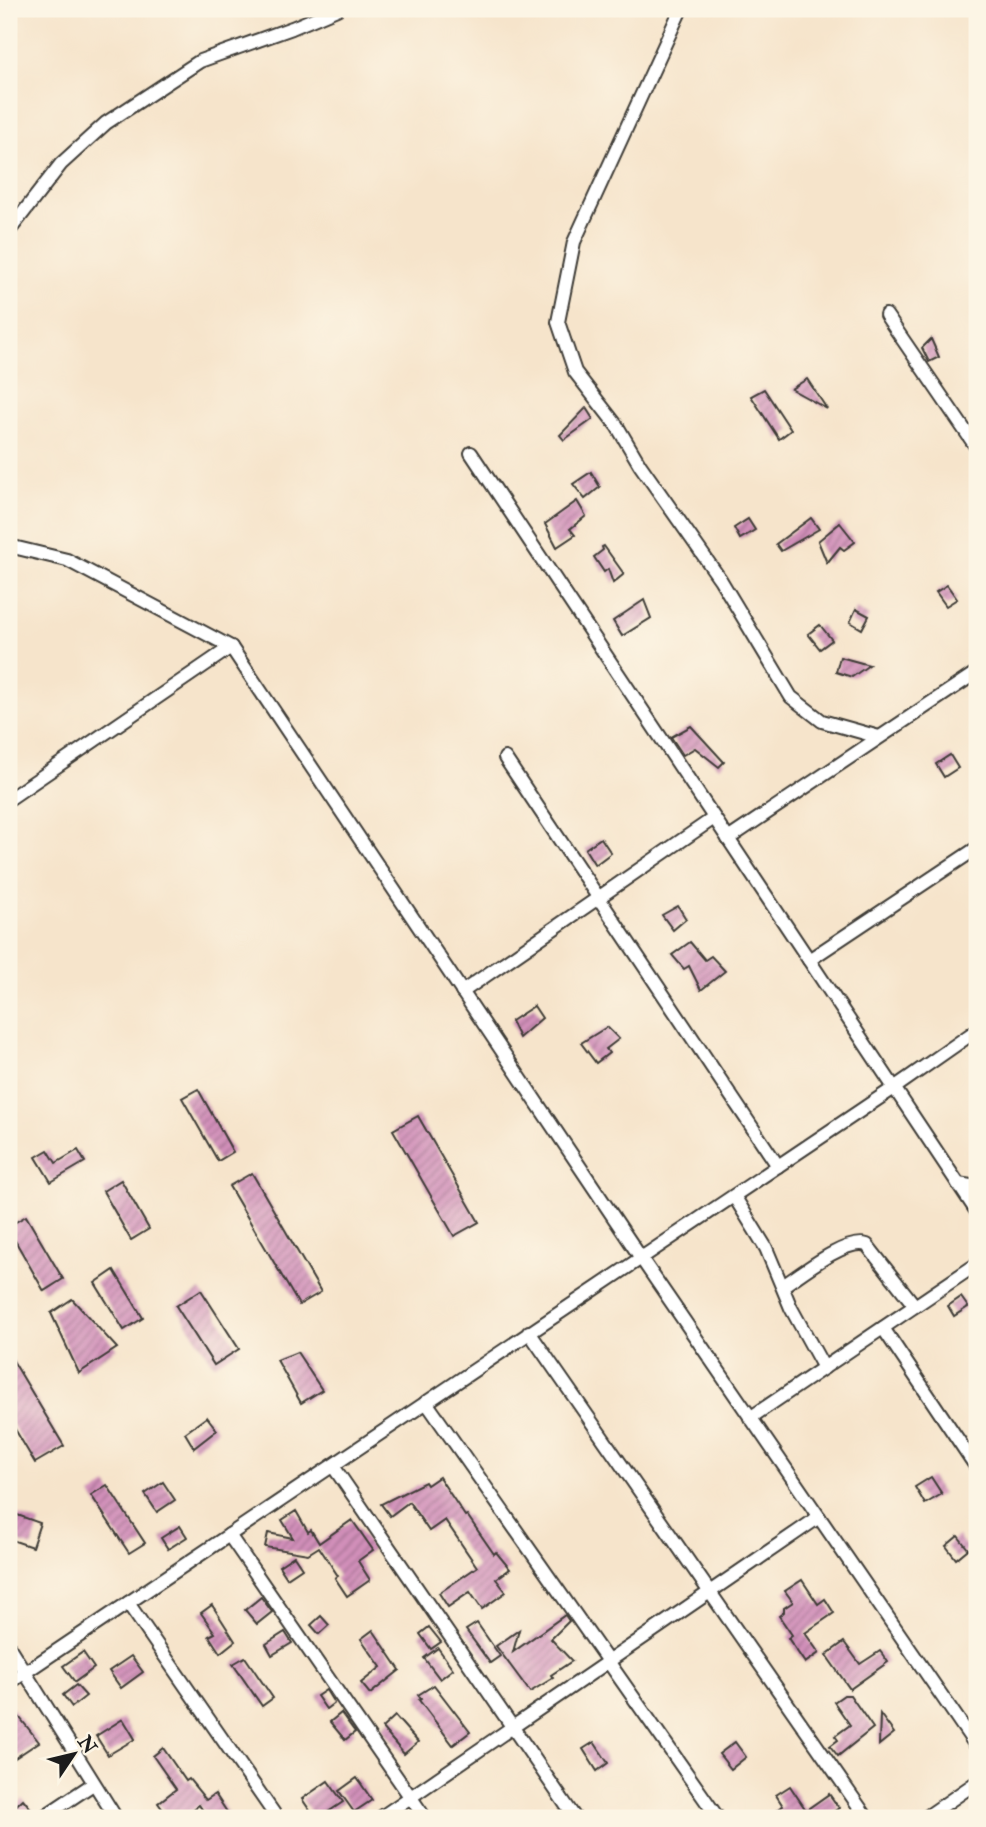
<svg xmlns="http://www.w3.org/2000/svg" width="986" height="1827" viewBox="0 0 986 1827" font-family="'IM FELL Double Pica',serif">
  <defs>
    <pattern id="building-hatch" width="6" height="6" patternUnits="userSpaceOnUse" patternTransform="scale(1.75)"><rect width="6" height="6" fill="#d18fb9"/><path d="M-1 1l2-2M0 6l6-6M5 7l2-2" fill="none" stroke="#a97496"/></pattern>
  </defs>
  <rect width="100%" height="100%" fill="#fcf5e5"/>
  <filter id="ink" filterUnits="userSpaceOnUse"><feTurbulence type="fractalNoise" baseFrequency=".0143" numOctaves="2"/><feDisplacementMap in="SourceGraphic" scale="14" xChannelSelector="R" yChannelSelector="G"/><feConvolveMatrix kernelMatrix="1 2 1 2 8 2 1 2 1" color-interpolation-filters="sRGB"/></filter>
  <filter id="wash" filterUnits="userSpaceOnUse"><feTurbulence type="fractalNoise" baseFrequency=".00686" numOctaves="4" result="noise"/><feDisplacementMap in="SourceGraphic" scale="28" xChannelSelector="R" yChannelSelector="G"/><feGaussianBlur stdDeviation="1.57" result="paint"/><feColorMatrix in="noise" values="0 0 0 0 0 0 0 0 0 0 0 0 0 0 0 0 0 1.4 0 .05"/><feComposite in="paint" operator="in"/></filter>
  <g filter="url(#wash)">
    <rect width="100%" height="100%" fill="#f6e4cb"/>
    <g id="blocks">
      <g fill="url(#building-hatch)">
        <polygon points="931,339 939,357 929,362 922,348"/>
        <polygon points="807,379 827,409 791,389"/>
        <polygon points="764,389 791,430 779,439 751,396"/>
        <polygon points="586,408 593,419 564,440 560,435"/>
        <polygon points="591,472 600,487 585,499 573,484"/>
        <polygon points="577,501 586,516 570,529 575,535 557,547 545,524"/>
        <polygon points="811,518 819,529 781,551 776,544"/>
        <polygon points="748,519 755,530 740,539 734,528"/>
        <polygon points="840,523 855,542 844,550 840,547 827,563 818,541"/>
        <polygon points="604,546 624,574 613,583 608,569 604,572 594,557 603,550 602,547"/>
        <polygon points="947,585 957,599 946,606 936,592"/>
        <polygon points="644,600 651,618 622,636 613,621"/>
        <polygon points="856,609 869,616 862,629 850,622"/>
        <polygon points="820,625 832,640 820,649 808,634"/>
        <polygon points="840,657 869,665 852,677 836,672"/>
        <polygon points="691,726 724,762 719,767 695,748 683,755 671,737"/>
        <polygon points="950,755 958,768 944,777 936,764"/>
        <polygon points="601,838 611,853 595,865 585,849"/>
        <polygon points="678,906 686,919 673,930 662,915"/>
        <polygon points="690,942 705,960 711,956 725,971 701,990 689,966 684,969 672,955"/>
        <polygon points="534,1006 542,1018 519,1038 511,1021"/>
        <polygon points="607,1027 619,1039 606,1049 609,1053 596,1063 581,1043"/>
        <polygon points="198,1089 233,1152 218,1161 182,1098"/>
        <polygon points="418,1116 479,1222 454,1236 393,1130"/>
        <polygon points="48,1150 56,1163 78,1150 85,1162 51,1182 36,1157"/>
        <polygon points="252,1173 321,1292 299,1305 229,1186"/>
        <polygon points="121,1180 149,1229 131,1240 103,1191"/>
        <polygon points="26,1216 63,1279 44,1291 9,1230 9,1226"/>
        <polygon points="114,1270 143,1318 124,1330 95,1283"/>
        <polygon points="201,1290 239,1349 214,1365 176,1306"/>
        <polygon points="961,1297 968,1307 954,1316 948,1306"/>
        <polygon points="72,1299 117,1348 79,1373 51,1313"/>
        <polygon points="297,1352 322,1390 301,1403 277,1360"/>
        <polygon points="9,1354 64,1446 35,1463 9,1419"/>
        <polygon points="207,1417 217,1430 194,1448 185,1433"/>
        <polygon points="439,1477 465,1516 467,1515 494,1554 496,1552 510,1569 496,1579 506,1592 482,1609 470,1592 448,1607 439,1593 477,1567 445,1520 429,1531 409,1502 390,1516 381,1504 425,1482 427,1485"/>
        <polygon points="931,1477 942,1494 925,1504 915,1487"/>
        <polygon points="163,1482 175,1500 157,1512 145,1494"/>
        <polygon points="107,1485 145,1543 129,1553 91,1495"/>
        <polygon points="296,1511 308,1532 311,1530 319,1543 352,1520 373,1550 358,1561 370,1580 347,1596 335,1578 338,1576 319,1547 308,1554 265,1547 268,1533 293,1538 282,1520"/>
        <polygon points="9,1512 40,1523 32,1547 9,1539"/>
        <polygon points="180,1526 187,1537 168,1549 161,1538"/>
        <polygon points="958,1536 968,1549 956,1559 946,1546"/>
        <polygon points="294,1556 302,1568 287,1578 279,1566"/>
        <polygon points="802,1580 818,1604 825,1599 834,1613 805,1633 819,1653 805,1663 788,1638 792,1635 779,1616 784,1612 784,1608 793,1602 785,1591"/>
        <polygon points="261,1597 272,1612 257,1624 245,1610"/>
        <polygon points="212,1605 235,1641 220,1653 209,1636 215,1633 201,1613"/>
        <polygon points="565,1615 569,1621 551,1639 572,1661 551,1675 553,1678 530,1692 496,1646 519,1630 513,1652"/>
        <polygon points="321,1616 329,1625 319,1634 311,1625"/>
        <polygon points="477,1623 500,1656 490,1663 466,1630"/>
        <polygon points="429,1627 441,1642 431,1649 420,1634"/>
        <polygon points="373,1630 400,1670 370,1694 361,1683 381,1667 361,1639"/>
        <polygon points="285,1632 292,1643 272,1655 266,1644"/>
        <polygon points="844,1642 860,1664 880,1651 888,1662 850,1689 826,1655"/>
        <polygon points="438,1648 453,1669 440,1679 424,1658"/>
        <polygon points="83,1652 94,1668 75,1682 63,1666"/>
        <polygon points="131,1656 143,1672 121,1688 109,1671"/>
        <polygon points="245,1657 273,1698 262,1706 233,1664"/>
        <polygon points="76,1685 86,1696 72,1707 63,1695"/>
        <polygon points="434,1685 470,1732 453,1745 419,1700 421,1699 418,1695"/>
        <polygon points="326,1690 334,1703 326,1709 317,1696"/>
        <polygon points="844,1695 850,1695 873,1728 838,1756 830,1746 838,1740 835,1736 850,1725 834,1702"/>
        <polygon points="9,1704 39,1742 9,1762"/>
        <polygon points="341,1713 355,1732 345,1740 330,1722"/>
        <polygon points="880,1714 894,1733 879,1745"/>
        <polygon points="395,1716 418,1742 404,1754 382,1728"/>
        <polygon points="123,1719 135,1739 108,1755 96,1736"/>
        <polygon points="594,1742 608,1763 597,1771 583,1749"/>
        <polygon points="735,1742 746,1757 731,1769 719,1754"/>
        <polygon points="163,1748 186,1781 189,1779 206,1800 215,1794 231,1818 208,1818 199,1805 182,1818 169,1818 158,1803 176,1789 153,1756"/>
        <polygon points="357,1778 372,1800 354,1812 339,1791"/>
        <polygon points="328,1781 343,1802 319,1818 315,1818 302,1799"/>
        <polygon points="790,1786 806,1810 829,1794 839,1808 824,1818 765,1818 783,1806 776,1795"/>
        <polygon points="23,1799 32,1810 23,1818 9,1818 9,1812"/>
      </g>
    </g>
  </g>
  <g filter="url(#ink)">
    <use href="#blocks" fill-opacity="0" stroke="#3d3a36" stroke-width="2"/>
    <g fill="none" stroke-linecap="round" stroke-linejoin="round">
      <g stroke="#3d3a36" stroke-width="16">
        <g id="street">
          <polyline points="681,9 574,242 558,322 575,372 617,426 640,465 720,579 791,697 822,721 879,737"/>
          <polyline points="9,231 61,164 106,123 200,61 292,28 337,9"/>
          <polyline points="886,315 977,448"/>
          <polyline points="471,453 977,1212"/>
          <polyline points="9,546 67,560 231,647 641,1258 977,1747"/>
          <polyline points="505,758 778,1166"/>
          <polyline points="9,799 231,647"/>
          <polyline points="728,839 977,672"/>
          <polyline points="809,960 977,848"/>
          <polyline points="462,992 714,818"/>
          <polyline points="958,1184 977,1187"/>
          <polyline points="734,1196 766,1248 791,1308 824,1368"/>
          <path d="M783,1286C802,1273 846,1238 867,1245L915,1306"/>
          <polyline points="883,1328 977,1468"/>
          <polyline points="529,1332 867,1818"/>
          <polyline points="426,1402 718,1818"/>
          <polyline points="750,1418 977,1264"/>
          <polyline points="333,1466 575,1818"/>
          <polyline points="229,1535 425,1818"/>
          <polyline points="128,1603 277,1818"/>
          <polyline points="9,1647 116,1818"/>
          <polyline points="9,1683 894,1088 977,1030"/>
          <polyline points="42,1818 93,1784"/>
          <polyline points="380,1818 819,1517"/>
          <polyline points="925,1818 977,1782"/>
        </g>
      </g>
      <use href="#street" stroke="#fff" stroke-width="12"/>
    </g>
  </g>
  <rect width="986" height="1827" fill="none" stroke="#fcf5e5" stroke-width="35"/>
  <g transform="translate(74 1754) rotate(55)" stroke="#fcf5e5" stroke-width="5" paint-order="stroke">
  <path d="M0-5L12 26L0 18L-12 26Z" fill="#1c1c1c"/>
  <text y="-10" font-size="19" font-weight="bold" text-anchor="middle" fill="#1c1c1c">N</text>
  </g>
</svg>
